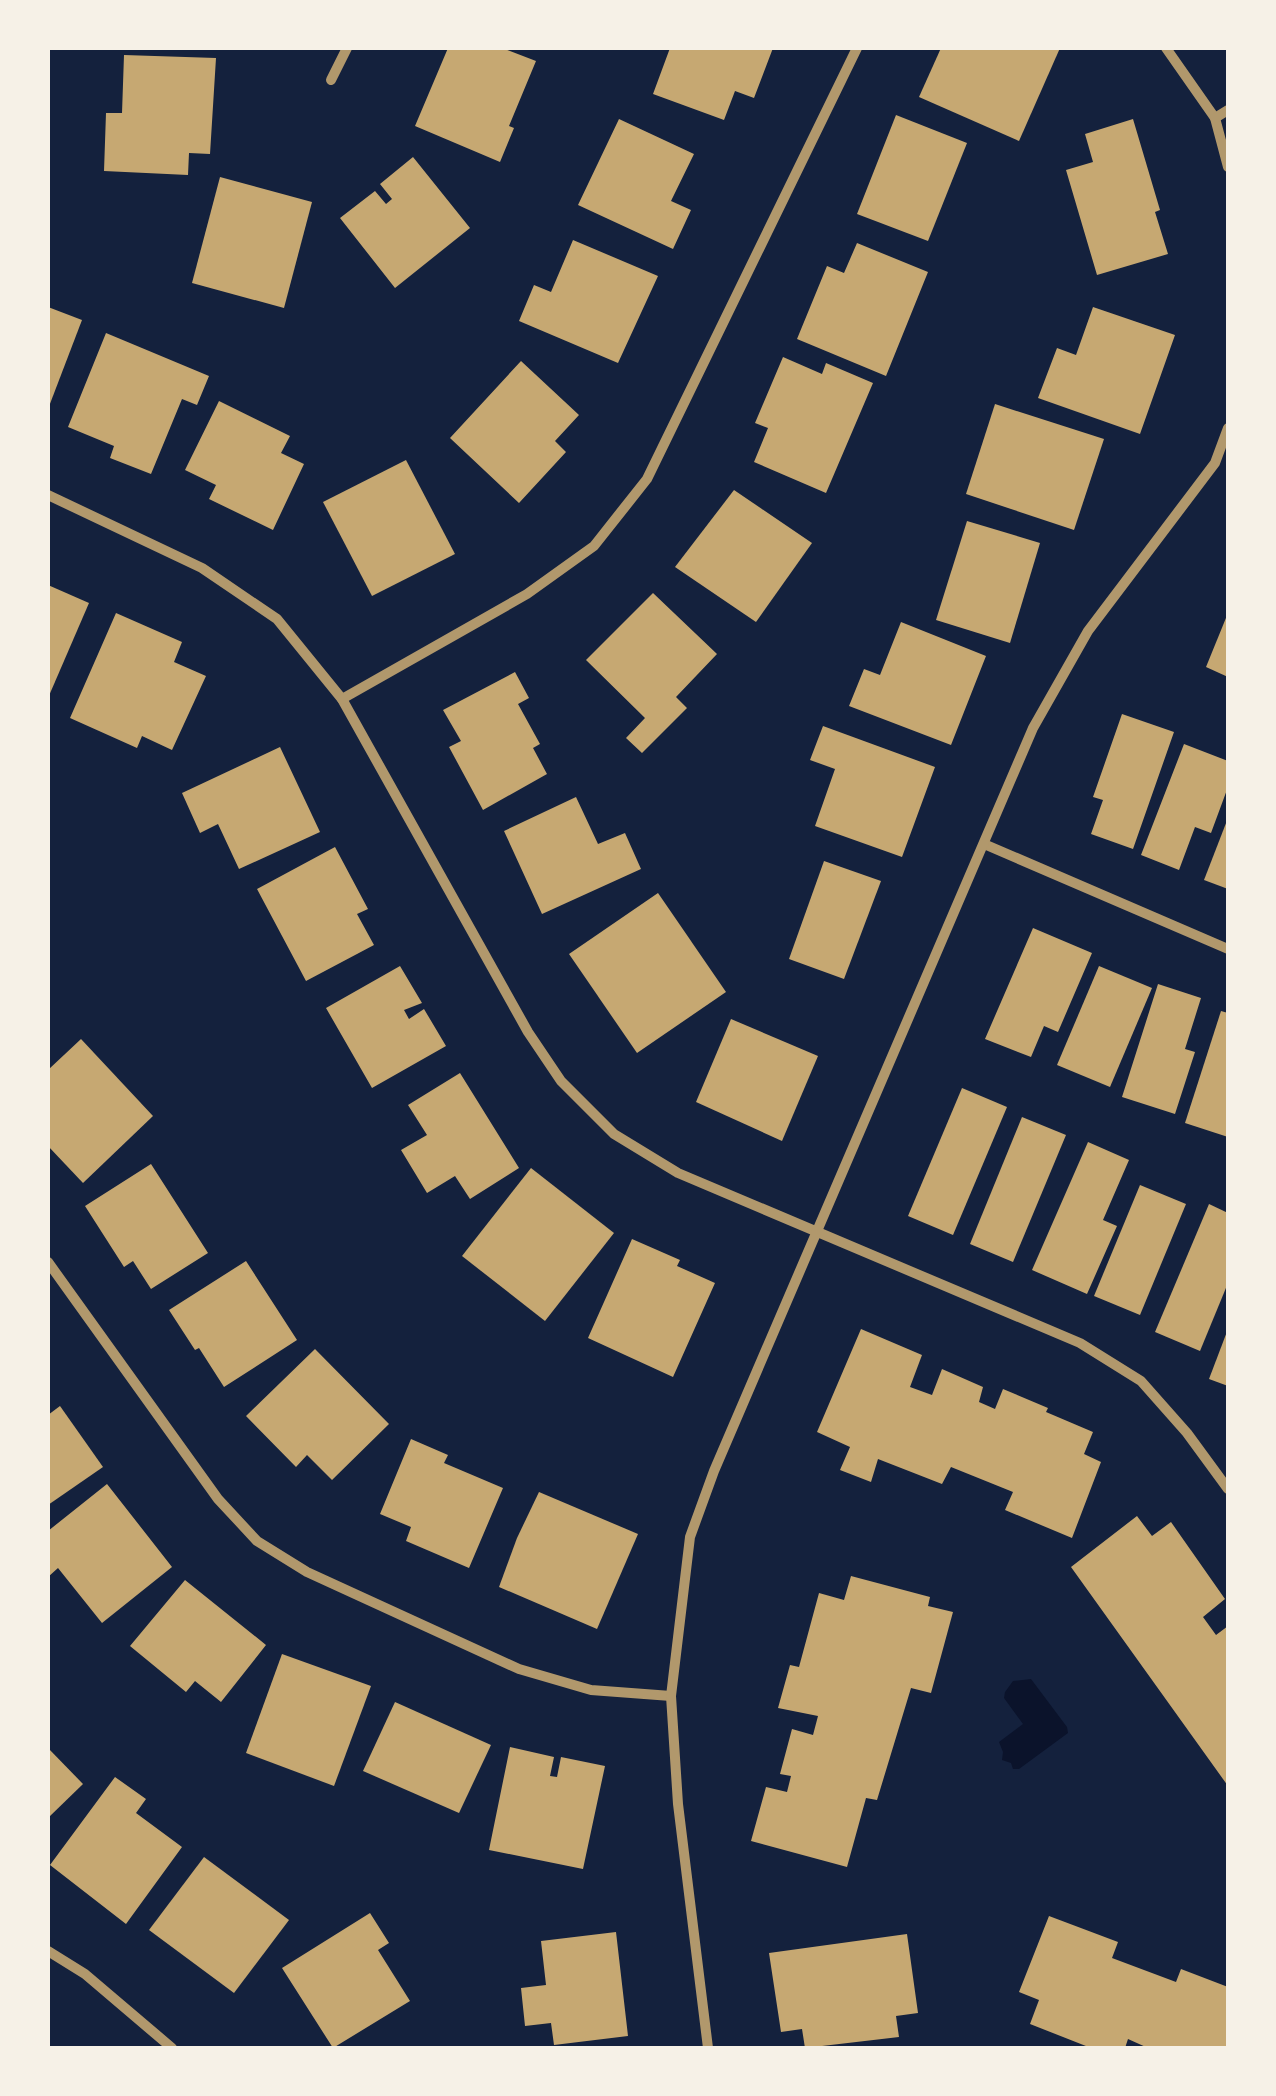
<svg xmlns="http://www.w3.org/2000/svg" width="1276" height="2096" viewBox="0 0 1276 2096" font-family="'Nunito Sans',sans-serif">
  <rect width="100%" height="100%" fill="#14213d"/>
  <polygon fill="#0b132b" points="1031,1679 1067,1727 1068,1733 1019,1769 1013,1769 1011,1763 1002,1760 1003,1752 999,1742 1023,1724 1004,1698 1005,1692 1013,1681"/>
  <g fill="#c6a872">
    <polygon points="448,48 502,48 536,61 509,126 514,128 500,162 415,126"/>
    <polygon points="670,48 773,48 754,98 735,91 724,120 653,94"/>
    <polygon points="941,48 1060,48 1019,141 919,97"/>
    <polygon points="124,55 216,58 210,154 189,153 188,175 104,171 106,113 122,113"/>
    <polygon points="896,115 967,143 928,241 857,214"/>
    <polygon points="619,119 694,154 671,201 691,210 673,249 578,205"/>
    <polygon points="1133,119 1160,210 1155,212 1168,254 1097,275 1066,170 1093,162 1085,134"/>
    <polygon points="413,157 470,228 395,288 340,218 375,191 386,204 392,199 380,184"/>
    <polygon points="220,177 312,202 284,308 192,283"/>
    <polygon points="573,240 658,276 618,363 519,321 534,285 551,292"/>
    <polygon points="857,243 928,272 886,376 797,339 827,266 844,273"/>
    <polygon points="48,307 82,320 48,409"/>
    <polygon points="1093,307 1175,335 1140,434 1038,398 1057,348 1076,355"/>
    <polygon points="106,333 209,376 197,405 182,399 151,474 110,458 114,446 68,427"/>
    <polygon points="783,357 822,374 826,363 873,383 826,493 754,462 768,428 755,423"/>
    <polygon points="521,361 579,415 555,441 566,452 519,503 450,438"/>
    <polygon points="219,401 290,436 281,453 304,464 273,530 209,499 216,485 185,470"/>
    <polygon points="995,404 1104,439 1074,530 966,494"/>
    <polygon points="406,460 455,554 372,596 323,502"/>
    <polygon points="734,490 812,543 756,622 675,567"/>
    <polygon points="967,521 1040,543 1010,643 936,620"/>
    <polygon points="48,585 89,603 48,698"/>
    <polygon points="653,593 717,654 676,697 687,708 642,753 626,738 645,718 586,660"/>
    <polygon points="116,613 182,642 174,662 206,676 172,750 142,736 137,748 70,718"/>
    <polygon points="1228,613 1228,677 1206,667"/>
    <polygon points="901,622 986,656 951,745 849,706 864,669 880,675"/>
    <polygon points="515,672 529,698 518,704 540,744 533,748 547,774 483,810 449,747 461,741 443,710"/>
    <polygon points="1122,714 1174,732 1133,849 1091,834 1103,800 1093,797"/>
    <polygon points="823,726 935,767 902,857 815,826 835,769 810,760"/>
    <polygon points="1184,744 1228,761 1228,787 1211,833 1195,827 1179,870 1141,855"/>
    <polygon points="280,747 320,832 239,869 218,824 200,833 182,793"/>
    <polygon points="576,797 598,844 625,833 641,869 542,914 504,831"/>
    <polygon points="1228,818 1228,889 1204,880"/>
    <polygon points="335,847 368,909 357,914 374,945 306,981 257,889"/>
    <polygon points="824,861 881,881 844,979 789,959"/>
    <polygon points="658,893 726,992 637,1053 569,954"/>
    <polygon points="1033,928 1092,953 1058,1032 1044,1026 1031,1057 985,1039"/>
    <polygon points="400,966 422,1003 404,1010 409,1019 424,1009 446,1046 372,1088 326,1008"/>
    <polygon points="1099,966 1152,988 1110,1087 1057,1065"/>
    <polygon points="1158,984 1201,998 1185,1049 1195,1052 1175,1114 1122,1097"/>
    <polygon points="1221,1011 1228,1013 1228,1137 1185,1123"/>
    <polygon points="731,1019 818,1056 782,1141 696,1102"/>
    <polygon points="81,1039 153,1116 83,1183 48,1146 48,1070"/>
    <polygon points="460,1073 519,1168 470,1199 455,1176 427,1193 401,1150 427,1135 408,1105"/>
    <polygon points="962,1088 1007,1107 953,1235 908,1216"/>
    <polygon points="1022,1117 1066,1135 1013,1262 970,1244"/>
    <polygon points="1088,1142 1129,1160 1103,1220 1117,1226 1087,1294 1032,1270"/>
    <polygon points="151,1164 208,1253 151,1289 133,1261 124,1267 85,1206"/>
    <polygon points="531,1168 614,1233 545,1321 462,1256"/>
    <polygon points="1140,1185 1186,1204 1140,1315 1094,1296"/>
    <polygon points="1209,1204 1228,1213 1228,1283 1200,1351 1155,1332"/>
    <polygon points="632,1239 680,1260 677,1266 715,1283 673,1377 588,1338"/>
    <polygon points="246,1261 297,1340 224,1387 199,1348 195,1350 169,1310"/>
    <polygon points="861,1329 922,1355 910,1387 932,1395 942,1369 983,1387 979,1402 995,1409 1003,1389 1048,1408 1046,1412 1093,1432 1084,1454 1101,1462 1072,1538 1005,1510 1013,1492 951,1467 942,1484 878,1459 871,1482 840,1470 850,1447 817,1432"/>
    <polygon points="1228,1329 1228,1386 1209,1379"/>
    <polygon points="315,1349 389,1424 332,1480 307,1455 296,1467 246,1416"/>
    <polygon points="60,1406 103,1467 48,1505 48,1415"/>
    <polygon points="411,1439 448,1455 444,1463 503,1488 469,1568 406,1541 411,1527 380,1514"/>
    <polygon points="107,1484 172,1567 102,1623 58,1568 48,1577 48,1531"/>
    <polygon points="539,1492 638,1534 597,1629 499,1587 517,1538"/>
    <polygon points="1137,1516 1152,1536 1171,1522 1225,1599 1203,1617 1216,1635 1228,1626 1228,1786 1071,1567"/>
    <polygon points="851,1576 930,1597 928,1606 953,1612 931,1693 911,1688 877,1800 866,1798 847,1867 751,1841 766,1787 787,1792 791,1776 780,1774 792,1729 813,1735 818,1716 778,1708 790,1665 799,1667 819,1593 844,1600"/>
    <polygon points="185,1580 266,1645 221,1702 195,1681 186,1692 130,1646"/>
    <polygon points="282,1654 371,1686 334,1786 246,1753"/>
    <polygon points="395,1702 491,1745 459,1813 363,1771"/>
    <polygon points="510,1747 554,1757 550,1776 557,1777 561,1757 605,1766 583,1869 489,1850"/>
    <polygon points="48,1748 83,1784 48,1818"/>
    <polygon points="115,1777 146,1799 136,1813 182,1847 126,1924 50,1865"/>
    <polygon points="204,1857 289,1920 234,1993 149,1930"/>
    <polygon points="370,1913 389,1943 378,1950 410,2001 333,2048 282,1968"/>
    <polygon points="1049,1916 1118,1942 1112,1958 1176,1982 1181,1969 1228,1987 1228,2048 1148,2048 1128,2039 1125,2048 1091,2048 1030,2024 1039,2000 1019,1992"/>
    <polygon points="616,1932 628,2036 554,2045 551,2023 525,2026 521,1988 546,1985 541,1941"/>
    <polygon points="907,1934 918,2013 896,2016 899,2037 805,2048 802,2029 781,2032 769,1953"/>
  </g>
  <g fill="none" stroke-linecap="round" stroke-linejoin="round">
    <g stroke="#b1986c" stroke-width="10">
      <polyline points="1166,48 1215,118 1228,167"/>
      <polyline points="331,80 347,48"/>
      <polyline points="1215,118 1228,110"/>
      <polyline points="48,495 202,568 277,619 342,699 528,1032 561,1081 614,1134 678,1173 1080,1343 1141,1381 1187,1433 1228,1489"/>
      <polyline points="342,699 527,594 594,546 647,479 857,48"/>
      <polyline points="984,844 1228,949"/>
      <polyline points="48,1262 218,1499 257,1541 307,1572 519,1669 591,1690 671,1696"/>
      <polyline points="48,1951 85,1974 172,2048"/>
      <polyline points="708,2048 678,1804 671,1696 690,1537 714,1471 1033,728 1088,631 1215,463 1228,428"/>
    </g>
  </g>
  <rect width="1276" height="2096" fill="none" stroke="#f6f1e7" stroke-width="100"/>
</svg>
